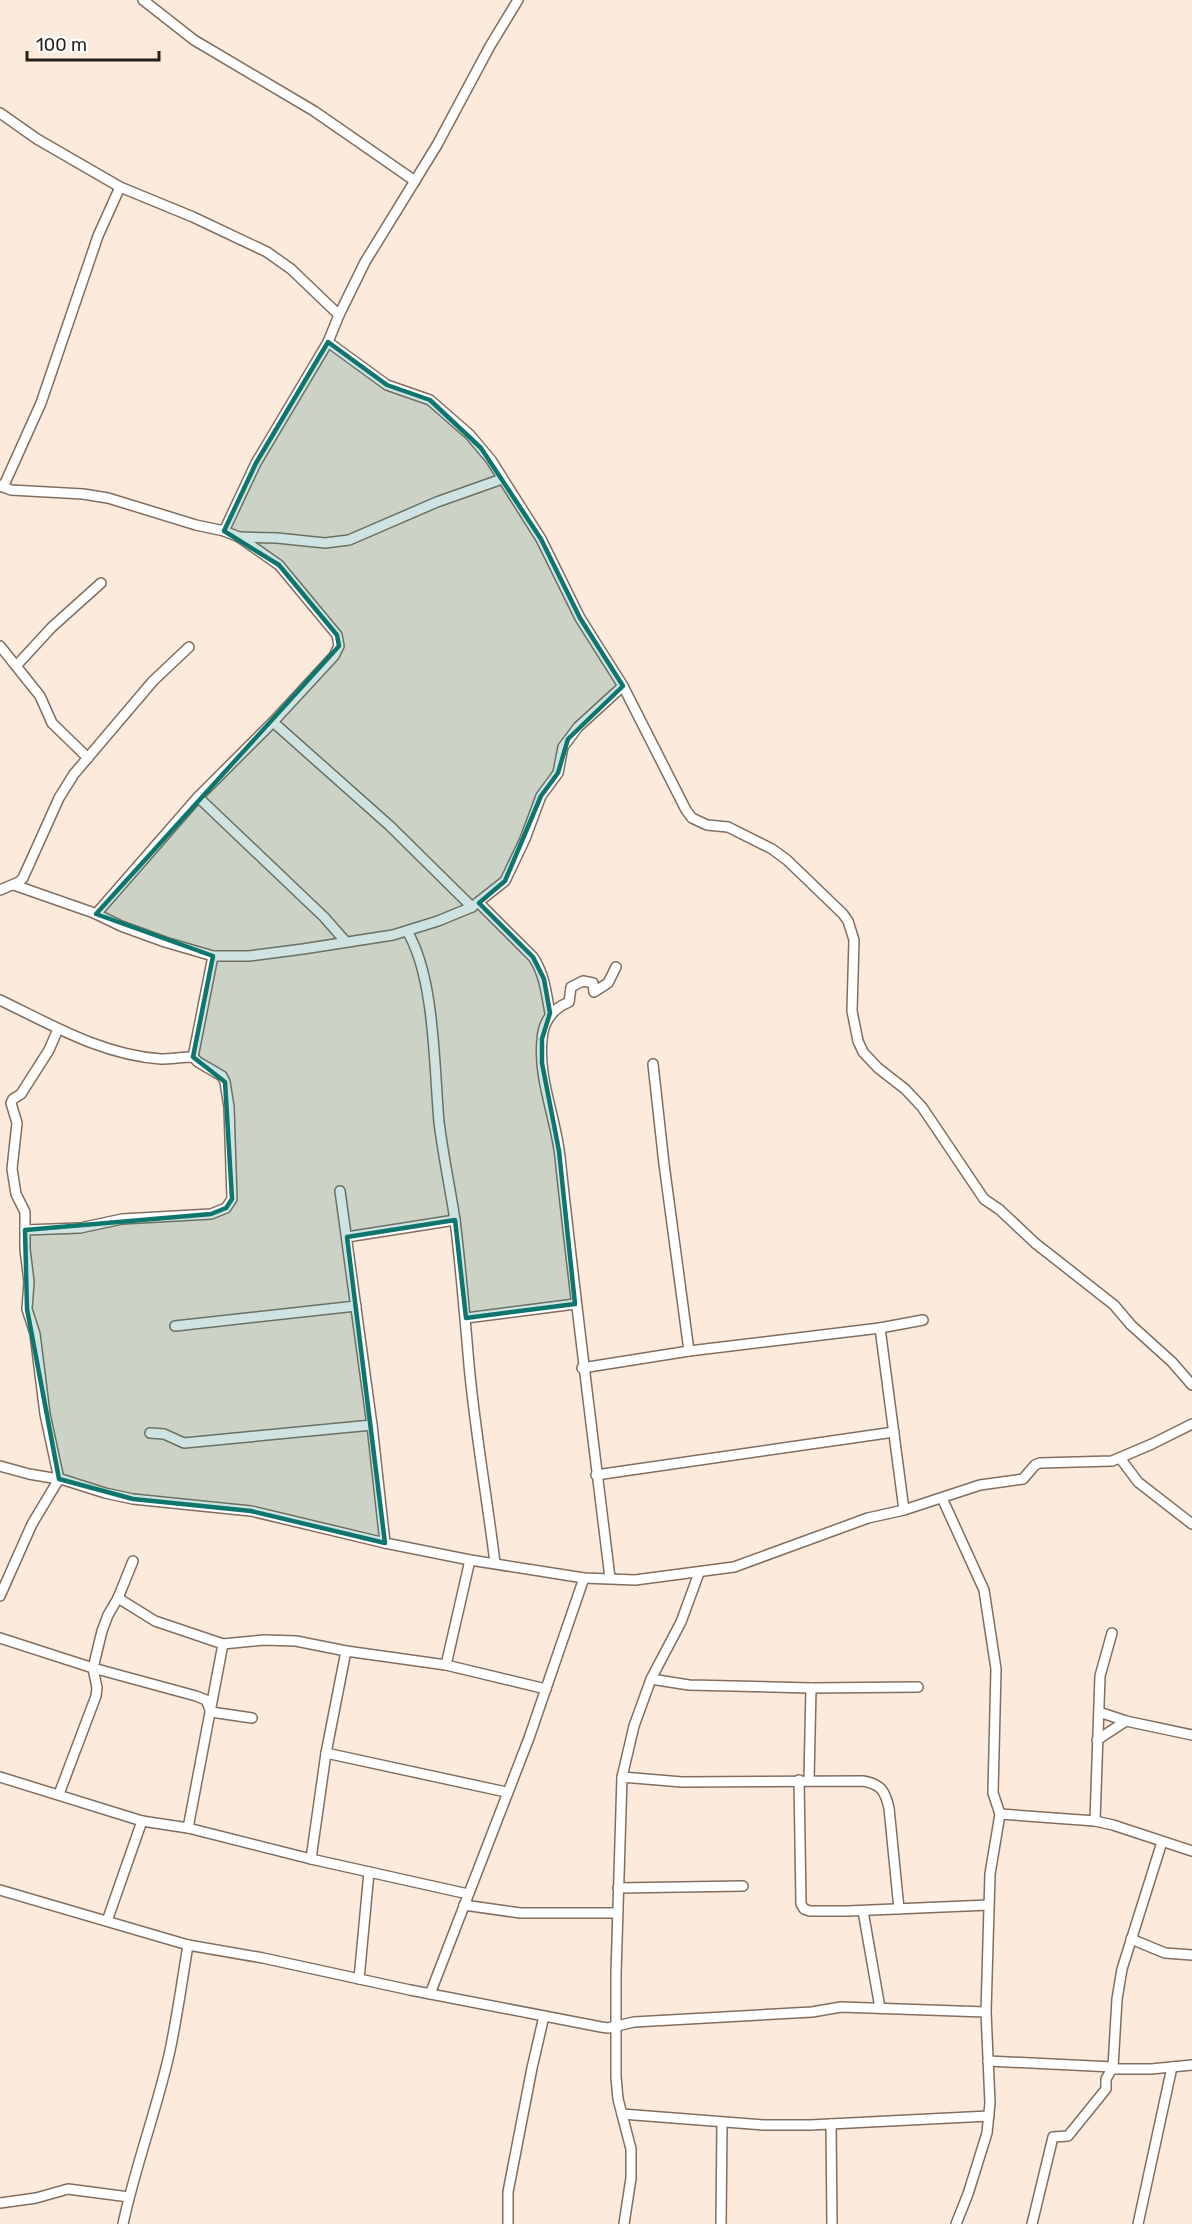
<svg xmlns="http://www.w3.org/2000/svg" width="1192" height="2224" viewBox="0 0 1192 2224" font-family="Rubik,sans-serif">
  <rect width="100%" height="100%" fill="#fceadc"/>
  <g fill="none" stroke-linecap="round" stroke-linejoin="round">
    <g stroke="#826e5f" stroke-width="12">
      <g id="minor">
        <polyline points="143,0 194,40 314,111 415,181"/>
        <polyline points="0,113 37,139 120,187 193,217 267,252 291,269 339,315"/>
        <polyline points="328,342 387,385 430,400 470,435 491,460 541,539 580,618 623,686 686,810 692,818 707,825 728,827 772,849 787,860 843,914 848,921 854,940 852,1011 858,1041 863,1052 878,1068 905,1089 922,1107 984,1199 1000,1210 1035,1243 1114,1305 1131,1325 1172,1362 1192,1385"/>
        <polyline points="1,486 11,490 83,494 108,498 196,525 224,531 239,537 279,565 337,635 339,646 334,656 273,722 198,797 96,914"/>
        <polyline points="0,487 5,483 41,403 98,236 120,187"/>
        <polyline points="224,531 256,463 328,342 339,315 365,262 437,145 490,46 518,0"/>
        <polyline points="239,537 277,538 325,543 349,540 437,502 502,479"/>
        <polyline points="0,646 40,696 52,723 88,758"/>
        <polyline points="16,666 52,627 101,583"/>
        <polyline points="273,722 390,826 472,907"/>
        <polyline points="198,797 324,917 346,942"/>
        <polyline points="14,885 94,913 121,926 165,942 213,956 249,956 303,949 393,935 438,921 472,907 505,881 525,839 541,796 558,773 563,747 578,727 623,686"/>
        <polyline points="0,890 19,882 23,878 59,798 74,774 153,681 189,647"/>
        <path d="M479,903L533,957C545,975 546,993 550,1013"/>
        <path d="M407,931C435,977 434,1067 439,1122C443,1155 450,1187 455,1220C461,1269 465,1317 469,1365C475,1431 487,1497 495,1563"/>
        <path d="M0,1000C52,1025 102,1055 161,1059C171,1059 183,1057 193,1057L198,1062L222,1076L225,1082L229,1107L232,1199L226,1208L211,1214L122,1219L80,1228L25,1230"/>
        <polyline points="193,1057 213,956"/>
        <polyline points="653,1064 664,1164 689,1351"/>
        <polyline points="340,1191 372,1425 385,1543"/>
        <polyline points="347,1237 455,1220"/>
        <polyline points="466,1318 575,1304"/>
        <polyline points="175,1326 356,1306"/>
        <polyline points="880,1328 904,1510"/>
        <polyline points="582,1368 689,1351 880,1328 923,1320"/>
        <polyline points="150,1433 164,1434 184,1443 372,1425"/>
        <polyline points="1120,1458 1138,1482 1192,1524"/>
        <polyline points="0,1466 29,1474 64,1480 105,1493 133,1499 251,1511 385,1543 470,1560 584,1578 635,1580 734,1567 868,1518 904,1510 980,1485 1023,1479 1035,1465 1040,1463 1112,1461 1152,1444 1192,1424"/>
        <polyline points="596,1475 894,1432"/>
        <polyline points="942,1498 984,1590 996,1669 993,1793 1000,1814 990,1874 986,2012 990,2103 987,2133 968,2194 956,2224"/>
        <path d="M610,1578C593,1438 575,1298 560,1157C556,1118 538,1079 542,1040C543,1021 552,1009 569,1002L571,987L583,981L593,983L594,992L608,983L616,967"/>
        <polyline points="0,1596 32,1524 59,1479 45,1414 35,1334 27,1309 29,1282 25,1249 25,1212 16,1194 12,1169 17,1123 11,1103 13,1099 21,1094 49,1050 58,1029"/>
        <polyline points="118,1598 155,1621 223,1644 188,1828"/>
        <polyline points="0,1638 93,1668 196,1696 206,1700 211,1712 252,1718"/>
        <polyline points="223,1644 264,1640 296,1641 346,1651"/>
        <polyline points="446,1665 470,1560"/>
        <polyline points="651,1679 689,1685 811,1688 918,1687"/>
        <polyline points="1099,1712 1126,1721 1192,1735"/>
        <polyline points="1097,1740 1126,1721"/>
        <polyline points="326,1753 506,1792"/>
        <polyline points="0,1777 142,1821 188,1828 311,1859 468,1894"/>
        <path d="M622,1777L682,1782L863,1781C881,1784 885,1791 889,1808L899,1909"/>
        <polyline points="799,1780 801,1904 804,1909 810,1911 848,1911 989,1905"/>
        <polyline points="809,1780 811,1688"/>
        <polyline points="59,1794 96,1696 97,1688 93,1668 102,1631 108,1615 118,1598 133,1561"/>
        <polyline points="1000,1814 1095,1821 1113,1825 1192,1851"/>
        <polyline points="1095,1821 1100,1676 1112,1633"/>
        <polyline points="311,1859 326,1753 346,1651 446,1665 546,1689"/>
        <polyline points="618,1888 743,1886"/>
        <polyline points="0,1890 188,1945 263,1958 410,1990 601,2027 608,2028 634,2022 812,2012 841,2007 986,2012"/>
        <polyline points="464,1905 520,1913 617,1913"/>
        <polyline points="863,1911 880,2008"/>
        <polyline points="107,1921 142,1821"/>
        <polyline points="1131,1939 1165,1953 1192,1955"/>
        <polyline points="359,1979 369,1872"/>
        <polyline points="430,1994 529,1738 584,1578"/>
        <polyline points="988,2061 1113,2067 1115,2069 1151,2069 1192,2065"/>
        <polyline points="622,2114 764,2125 810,2125 989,2116"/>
        <polyline points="831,2124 832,2224"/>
        <polyline points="0,2203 36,2198 68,2189 129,2197"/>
        <path d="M123,2224C135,2167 156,2112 169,2055C177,2019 182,1981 188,1945"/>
        <polyline points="508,2224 508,2192 532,2068 544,2016"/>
        <polyline points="624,2224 631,2178 631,2149 618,2099 616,2077 616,1974 622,1777 634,1726 651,1679 681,1622 699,1573"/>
        <polyline points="721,2224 722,2123"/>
        <polyline points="1032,2224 1053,2137 1068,2136 1106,2089 1106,2079 1113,2067 1117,1999 1122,1969 1162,1842"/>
        <polyline points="1138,2224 1172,2067"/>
      </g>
    </g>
    <use href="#minor" stroke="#fff" stroke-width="9"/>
  </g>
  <path fill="#0f766e" fill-opacity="0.2" stroke="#0f766e" stroke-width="4.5" stroke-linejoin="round" d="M328,342L387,385L430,400L481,448L541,539L580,618L623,686L568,739L558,773L541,796L505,881L479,903L533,957L544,979L550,1013L542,1039V1063L559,1151L575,1304L466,1318L455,1220L347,1237L385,1543L251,1511L133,1499L59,1479L27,1309L25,1230L211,1214L226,1208L232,1199L225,1082L193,1057L213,956L96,914L339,646L337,635L279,565L224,531L256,463Z"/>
  <path d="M27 51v9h132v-9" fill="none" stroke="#271f19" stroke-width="3"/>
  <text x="36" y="51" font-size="18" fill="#271f19" stroke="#ffffff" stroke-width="4.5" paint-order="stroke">100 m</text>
</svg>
